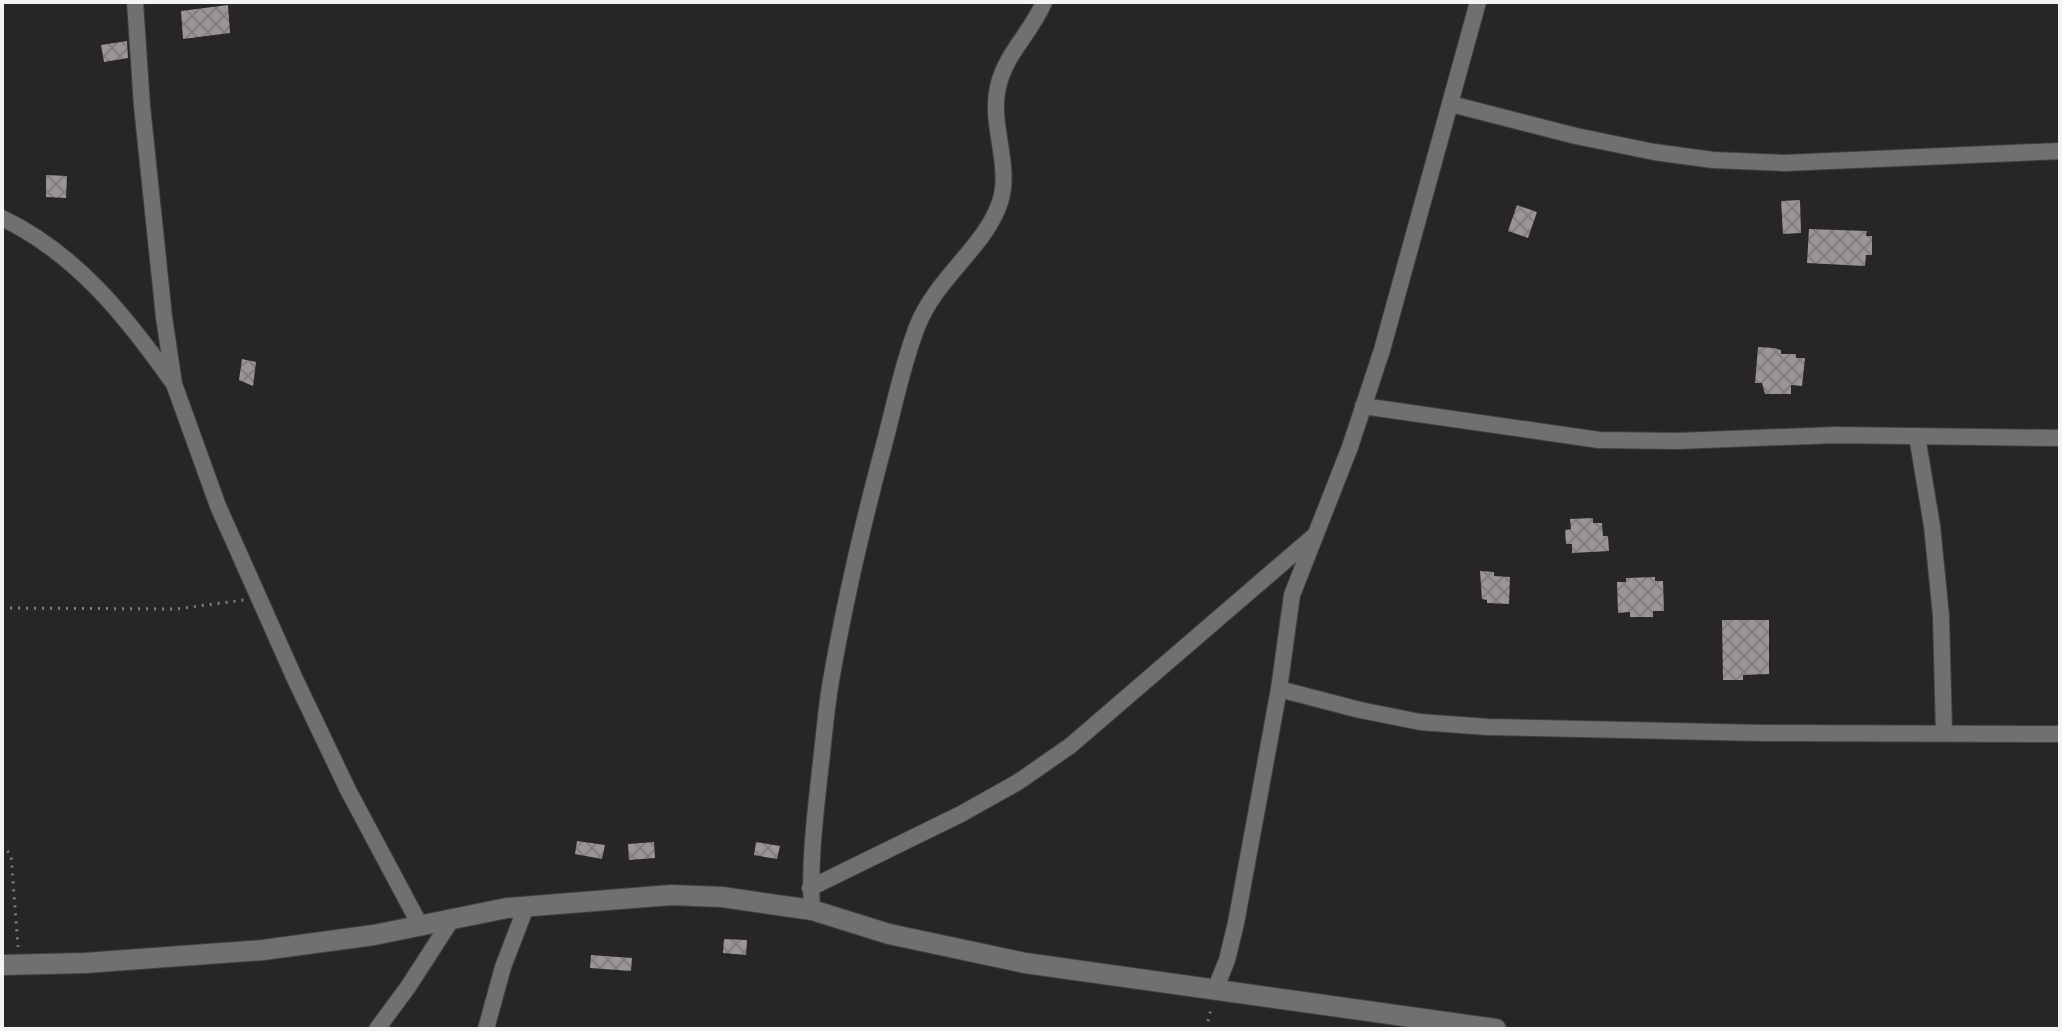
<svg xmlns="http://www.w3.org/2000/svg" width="2062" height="1031" viewBox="0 0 2062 1031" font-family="'DejaVu Sans',sans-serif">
  <defs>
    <pattern id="building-cross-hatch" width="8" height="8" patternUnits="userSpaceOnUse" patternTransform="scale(2)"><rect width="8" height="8" fill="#9a9695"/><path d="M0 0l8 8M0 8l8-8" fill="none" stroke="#827f7e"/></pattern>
  </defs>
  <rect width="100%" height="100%" fill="#272528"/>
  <g fill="url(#building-cross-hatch)">
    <polygon points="228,5 230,33 183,39 181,11"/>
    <polygon points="127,41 128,58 104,62 101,45"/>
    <polygon points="46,175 67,176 66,198 46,197"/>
    <polygon points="1800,200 1801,233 1783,234 1781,201"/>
    <polygon points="1517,205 1537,212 1528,238 1508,231"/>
    <polygon points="1809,229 1867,231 1866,236 1872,236 1872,255 1866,255 1865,266 1807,263"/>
    <polygon points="1758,347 1774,348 1781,350 1781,354 1796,354 1796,358 1805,358 1802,386 1791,385 1791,394 1765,394 1762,383 1755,383"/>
    <polygon points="242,359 256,362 253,386 239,380"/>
    <polygon points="1593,518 1593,523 1602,523 1603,536 1608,536 1609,551 1572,553 1572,544 1566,544 1565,530 1571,529 1570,519"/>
    <polygon points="1480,571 1494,572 1494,576 1510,577 1509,604 1487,603 1487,600 1482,599"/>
    <polygon points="1655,577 1655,581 1663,581 1664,611 1653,611 1653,617 1630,617 1630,612 1618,613 1617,582 1626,582 1626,578"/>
    <polygon points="1722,620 1769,620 1769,674 1743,675 1743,680 1723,680"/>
    <polygon points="577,841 605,845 602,859 575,854"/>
    <polygon points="654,842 655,858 629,860 628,844"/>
    <polygon points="756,842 780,846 777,859 754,855"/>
    <polygon points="724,939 747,940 746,955 723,953"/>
    <polygon points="591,955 632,958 631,971 590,968"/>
  </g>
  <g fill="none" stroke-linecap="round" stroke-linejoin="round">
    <g stroke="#424043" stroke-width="18">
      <g id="minor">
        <polyline points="135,2 142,106 164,317 174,384 218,506 295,679 348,790 420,925"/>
        <polyline points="1451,104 1576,136 1654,152 1713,160 1784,163 2060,151"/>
        <path d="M2,218C75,253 125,315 171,380"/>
        <polyline points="1363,406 1599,440 1677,441 1836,435 2060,438"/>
        <polyline points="1917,436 1932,526 1941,616 1944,733"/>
        <polyline points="1279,689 1360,710 1420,722 1488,727 1762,733 2060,734"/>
        <polyline points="810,888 961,814 1018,782 1070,746 1314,536"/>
        <path d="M812,910C809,864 815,817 820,771C824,739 826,706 832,675C845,601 862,528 881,456C893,413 901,368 917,327C935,279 986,246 1000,202C1012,166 989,124 998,87C1005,54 1032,32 1044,2"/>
        <polyline points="1215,990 1227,960 1236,923 1279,689 1292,595 1350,447 1382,350 1478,2"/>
        <polyline points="377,1029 408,987 452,919"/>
        <polyline points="486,1029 503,967 526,907"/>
      </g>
    </g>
    <g stroke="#424043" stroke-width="22">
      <polyline id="tertiary" points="2,965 85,963 263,950 374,935 507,908 671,895 722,897 812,910 889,934 1025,963 1496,1029"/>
    </g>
    <g stroke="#7f7e80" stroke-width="3" stroke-dasharray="2 6" stroke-linecap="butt">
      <polyline points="2,608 176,609 244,600"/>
      <polyline points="2,845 11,855 18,947"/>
      <polyline points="1206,1029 1211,1009"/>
    </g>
    <use href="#minor" stroke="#716f72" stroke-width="16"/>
    <use href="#tertiary" stroke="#716f72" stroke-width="20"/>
  </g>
  <rect width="2062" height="1031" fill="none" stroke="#f4f3f5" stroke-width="8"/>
</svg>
